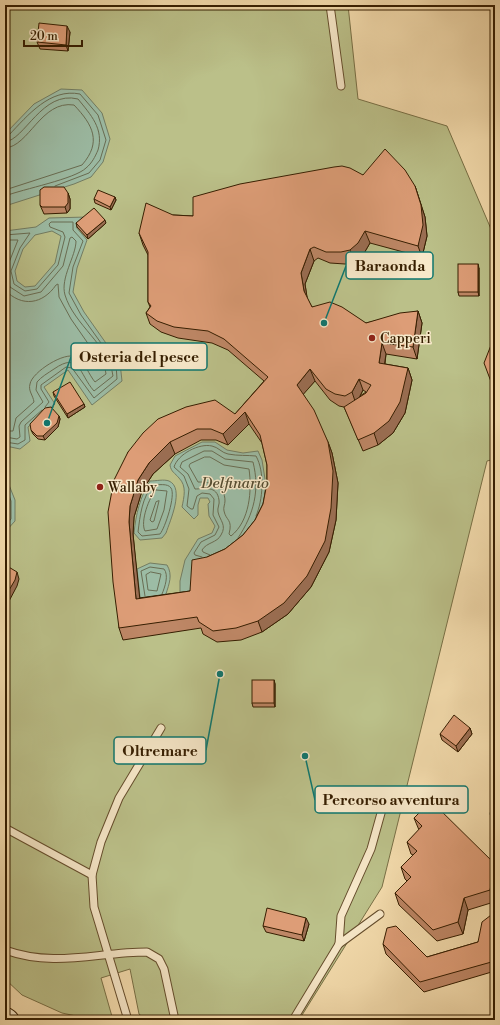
<svg xmlns="http://www.w3.org/2000/svg" width="500" height="1025" viewBox="0 0 500 1025" font-family="'Libre Bodoni',serif">
  <rect width="100%" height="100%" fill="#f3dbac"/>
  <filter id="stains"><feTurbulence type="fractalNoise" baseFrequency=".005" numOctaves="4"/><feColorMatrix values="0 0 0 0 .2 0 0 0 0 .09 0 0 0 0 .02 0 0 0 .5 -.17"/></filter>
  <radialGradient id="worn" r=".72"><stop offset=".6" stop-color="#630" stop-opacity="0"/><stop offset="1" stop-color="#630" stop-opacity=".3"/></radialGradient>
  <polygon fill="#bbc089" stroke="#786f45" points="5,5 348,5 358,99 447,126 491,229 495,229 495,459 487,461 382,887 299,1020 146,1020 139,1014 130,969 101,978 113,1020 95,1020 62,1013 22,995 5,979"/>
  <g fill="#9cbca5" stroke="#737d63" fill-rule="evenodd">
    <polygon points="61,89 82,90 102,113 110,139 103,162 91,177 74,184 5,206 5,134 34,104"/>
    <path d="M87,217L76,227L87,240L77,268L73,292L84,312L120,363L122,381L92,405L68,370L44,387L55,404L28,427L30,441L20,449L6,446L5,231L36,227L49,218ZM52,231L61,236L55,263L35,286L25,287L17,281L15,271L23,249L35,235Z"/>
    <path d="M202,442H215L227,450L243,453L258,451L262,460L265,479V496L261,514L193,601L180,603V581L185,560L198,539L212,533L215,526L209,516L208,504L210,502L208,498H200L198,505V515L194,519L182,507C184,497 187,486 179,478C175,473 171,472 170,465L175,456Z"/>
    <polygon points="5,475 15,500 15,521 5,532"/>
    <path d="M150,481C156,481 164,479 169,481C185,488 170,521 166,533L162,538L140,540L134,533C136,514 140,497 150,481Z"/>
    <path d="M150,563L167,565C173,575 169,584 166,594L142,601L140,597L137,569Z"/>
    <polygon points="494,794 495,794 495,826 490,814"/>
  </g>
  <g fill="none" stroke-linecap="round" stroke-linejoin="round">
    <g stroke="#696d53" stroke-width="1">
      <path d="M5,136L9,135C28,115 50,88 80,94L98,115L106,140L100,160L89,173L55,186"/>
      <path d="M5,142C25,140 42,90 78,99C91,115 104,129 98,150C95,157 92,163 86,168C75,179 23,189 5,196"/>
      <path d="M5,148C29,147 41,100 74,105C93,125 102,142 82,165L5,190"/>
      <polyline points="5,235 30,233 20,248 11,271 14,284 25,291 37,289 58,265 65,237 63,232 50,227 49,224 51,222 73,222 73,230 83,241 73,267 69,293 81,315 116,364 117,379 94,398 72,368 66,367 41,385 41,389 49,402 45,407"/>
      <path d="M5,240H18L6,270L10,287L24,296L41,292L63,266L70,238L72,237L76,241C76,256 60,278 65,295C74,325 109,345 113,376L94,391C79,374 80,351 54,369C48,373 41,377 37,382L36,390L43,402L21,422L19,426L20,437L17,439L5,437"/>
      <path d="M5,290C22,308 43,304 56,285L58,284L59,297L71,319L105,368L106,374L95,382C89,375 85,362 76,357C65,351 32,372 30,384C28,391 33,395 34,402L16,418L13,431H5"/>
      <polyline points="5,442 18,444 25,440 25,425 42,410"/>
      <path d="M205,457H210L224,465L249,469C252,490 250,521 231,536L229,534C233,519 226,521 224,511C223,508 225,504 225,501C225,485 211,482 198,482L189,466L190,464Z"/>
      <polyline points="5,484 11,501 11,519 5,526"/>
      <path d="M153,485C158,485 168,483 171,488C176,495 165,528 160,534L142,536L138,532C140,516 142,497 153,485Z"/>
      <path d="M156,490L167,491L164,510L157,529L145,531C140,522 149,497 156,490Z"/>
      <polygon points="159,501 154,521 152,522 150,520 156,502"/>
      <path d="M210,555L203,552L202,550C207,542 217,543 221,535C227,525 220,521 218,512C217,508 220,504 219,500C217,485 204,489 195,489L188,474L180,467L182,462L204,451H212L225,459L253,462C260,490 254,514 238,538"/>
      <path d="M202,557L195,555L194,553L201,542L215,535L219,527L213,515L214,499L210,494L202,493L197,496L193,509H191L187,506L189,489L184,476L174,467C178,454 199,443 212,446C218,447 222,453 228,454C238,456 247,455 256,456C265,472 263,500 256,516"/>
      <polygon points="151,572 161,574 157,591 148,590 146,575"/>
      <path d="M145,596L141,571L150,567L164,569C169,575 165,587 162,594"/>
    </g>
    <g stroke="#654d2c" stroke-width="9">
      <g id="service">
        <polyline points="330,5 341,86"/>
        <polyline points="5,828 92,875"/>
        <polyline points="339,944 380,914"/>
        <path d="M5,950C55,968 97,952 147,952L159,959L164,969L175,1020"/>
        <polyline points="128,1020 94,907 92,875 101,842 119,798 161,728"/>
        <polyline points="293,1020 339,944 341,916 371,849 383,806"/>
      </g>
    </g>
    <g stroke="#361e01" stroke-width="23">
      <polyline id="secondary" points="5,1018 8,1020"/>
    </g>
    <use href="#service" stroke="#f7e8c9" stroke-width="7"/>
    <use href="#secondary" stroke="#f7e8c9" stroke-width="21"/>
  </g>
  <g fill="#be8766" stroke="#361e01" fill-rule="evenodd">
    <polygon points="70,32 68,51 40,49 37,42"/>
    <path d="M363,175L415,186L425,217L427,236L422,257L370,243L363,255L355,262L345,264L330,263L318,258L314,261L305,284L307,298L312,307L366,323L418,311L422,323L417,359L386,354L385,364L408,368L412,380L405,413L393,433L378,445L363,451L349,418L344,407L339,406L330,400L315,381L303,394L328,442L332,453L338,483L336,520L329,552L311,587L288,614L262,632L241,640L217,642L203,634L201,628L123,640L119,628L128,452L235,414L264,381L228,350L212,343L178,338L161,332L150,324L146,313L150,307L148,302V255L143,245L139,233L173,215L193,216ZM363,390L366,392L360,396ZM249,424L262,443L267,465V483L263,504L255,520L243,535L225,549L207,557L190,591L139,598L133,534L134,517L142,491L153,474L175,454L201,440H216L228,445Z"/>
    <polygon points="68,193 70,199 70,209 67,213 44,214 40,205"/>
    <polygon points="115,197 116,200 111,210 95,203 94,199"/>
    <polygon points="76,223 106,223 88,239 77,227"/>
    <polygon points="479,268 479,296 459,296 458,292"/>
    <polygon points="53,392 84,404 85,407 68,418 54,396"/>
    <polygon points="59,416 60,419 58,427 45,440 38,439 33,434 31,430"/>
    <polygon points="274,680 275,684 275,707 253,707 252,703"/>
    <polygon points="470,728 472,734 458,752 442,740 440,734"/>
    <polygon points="414,818 495,864 494,902 468,910 463,934 437,941 399,905 395,893 407,881 405,879 401,867 413,855 411,854 407,842 419,830"/>
    <polygon points="495,912 495,971 424,992 386,954 383,944 427,957 478,942"/>
    <polygon points="309,924 304,941 266,932 263,926"/>
  </g>
  <g fill="#9b6e53" stroke="#361e01">
    <polygon points="67,26 70,32 68,51 66,45"/>
    <polygon points="415,186 425,217 427,236 422,257 418,246"/>
    <polygon points="68,193 70,199 70,209 67,213 65,207"/>
    <polygon points="115,197 116,200 111,210 110,207"/>
    <polygon points="105,220 106,223 88,239 87,235"/>
    <polygon points="365,231 370,243 363,255 355,262 350,250"/>
    <polygon points="310,249 314,261 305,284 308,303 304,291 301,273"/>
    <polygon points="478,264 479,268 479,296 478,292"/>
    <polygon points="418,311 422,323 417,359 413,347"/>
    <polygon points="382,343 386,354 383,374 379,363"/>
    <polygon points="408,368 412,380 405,413 393,433 378,445 374,433"/>
    <polygon points="310,369 315,381 301,397 297,385"/>
    <polygon points="359,379 363,390 356,404 352,392"/>
    <polygon points="84,404 85,407 68,418 67,414"/>
    <polygon points="245,412 249,424 228,445 223,434"/>
    <polygon points="59,416 60,419 58,427 45,440 43,436"/>
    <polygon points="170,442 175,454 153,474 142,491 134,517 133,534 141,610 136,599 129,522 130,506 138,480 149,463"/>
    <polygon points="328,442 332,453 338,483 336,520 329,552 311,587 288,614 262,632 258,621"/>
    <polygon points="17,572 19,579 17,586 8,603 5,605 5,597"/>
    <polygon points="274,680 275,684 275,707 274,703"/>
    <polygon points="470,728 472,734 458,752 456,746"/>
    <polygon points="495,866 495,899 494,902 490,890"/>
    <polygon points="5,880 8,888 5,891"/>
    <polygon points="464,898 468,910 463,934 458,922"/>
    <polygon points="306,918 309,924 304,941 302,935"/>
  </g>
  <g fill="#dd9d77" stroke="#361e01" fill-rule="evenodd">
    <polygon points="39,23 67,26 66,45 37,42"/>
    <path d="M385,149L405,170L415,186L421,205L423,225L418,246L365,231L358,243L350,250L341,252H326L314,247L310,249L301,273L304,291L312,307L330,302L342,307L366,323L400,313L418,311L413,347L382,343L379,363L408,368L400,402L389,421L374,433L358,440L344,407L366,393L371,385L359,379L352,392L345,396L335,394L326,389L310,369L297,385L314,410L328,442L333,471L331,508L325,541L307,576L284,603L258,621L236,628L213,631L199,622L197,617L119,628L113,582L108,512L114,480L128,452L143,433L158,419L186,407L215,400L235,414L268,377L224,339L208,331L174,327L157,321L146,313L151,306L148,302V252L139,233L146,203L173,215L193,216V197L240,184L334,167L342,166L350,168L363,175ZM245,412L260,435L267,465V483L263,504L255,520L243,535L225,549L207,557L192,560L190,591L136,599L129,522L130,506L138,480L149,463L170,442L197,429H211L223,434Z"/>
    <polygon points="44,187 64,187 68,193 68,203 65,207 42,207 40,205 40,190"/>
    <polygon points="98,190 115,197 110,207 94,199"/>
    <polygon points="94,208 105,220 87,235 76,223"/>
    <rect x="458" y="264" width="20" height="28"/>
    <polygon points="495,335 495,389 493,387 484,363"/>
    <polygon points="70,382 84,404 67,414 53,392"/>
    <polygon points="51,407 59,416 57,423 43,436 37,436 31,430 30,424 45,408"/>
    <polygon points="7,566 17,572 15,580 5,597 5,567"/>
    <rect x="252" y="680" width="22" height="23"/>
    <polygon points="454,715 470,728 456,746 440,734"/>
    <polygon points="431,801 495,864 490,890 464,898 458,922 433,930 395,893 411,877 401,867 417,851 407,842 422,826 414,818"/>
    <polygon points="267,908 306,918 302,935 263,926"/>
    <polygon points="495,912 495,961 420,982 383,944 387,928 396,926 427,957 478,942 482,922"/>
  </g>
  <g fill="#8f2418" stroke="#f7e8c9" stroke-width="1.5">
    <circle cx="372" cy="338" r="4"/>
    <circle cx="100" cy="487" r="4"/>
  </g>
  <g text-anchor="middle" stroke-width="3" stroke-linejoin="round" paint-order="stroke">
    <g font-size="14" fill="#361e01" stroke="#f7e8c9" text-anchor="start">
      <text x="380" y="343">Capperi</text>
      <text x="108" y="492">Wallaby</text>
    </g>
    <g font-size="15" font-style="italic" fill="#554d32" stroke="#f7e8c9">
      <text x="235" y="488">Delfinario</text>
    </g>
  </g>
  <path fill="none" stroke="#0f766e" stroke-width="1.5" d="M324 323L346 266M47 423L71 357M220 674L206 750M305 756L315 800"/>
  <g fill="#0f766e" stroke="#f7e8c9" stroke-width="1.5">
    <circle cx="324" cy="323" r="4"/>
    <circle cx="47" cy="423" r="4"/>
    <circle cx="220" cy="674" r="4"/>
    <circle cx="305" cy="756" r="4"/>
  </g>
  <g fill="#f7e8c9" stroke="#0f766e" stroke-width="1.5">
    <rect x="346" y="252" width="87" height="27" rx="4"/>
    <rect x="71" y="343" width="136" height="27" rx="4"/>
    <rect x="114" y="737" width="92" height="27" rx="4"/>
    <rect x="315" y="786" width="153" height="27" rx="4"/>
  </g>
  <g font-size="15" text-anchor="middle" font-weight="bold" fill="#361e01">
    <text x="390" y="271">Baraonda</text>
    <text x="139" y="362">Osteria del pesce</text>
    <text x="160" y="756">Oltremare</text>
    <text x="391" y="805">Percorso avventura</text>
  </g>
  <rect width="500" height="1025" fill="none" stroke="#f3dbac" stroke-width="20"/>
  <rect x="6" y="6" width="488" height="1013" fill="none" stroke="#361e01" stroke-width="2"/>
  <rect x="10" y="10" width="480" height="1005" fill="none" stroke="#361e01"/>
  <path d="M24 40v6h58v-6" fill="none" stroke="#361e01" stroke-width="2"/>
  <text x="30" y="40" font-size="12" fill="#361e01" stroke="#f7e8c9" stroke-width="3" paint-order="stroke">20 m</text>
  <rect width="100%" height="100%" filter="url(#stains)"/>
  <rect width="100%" height="100%" fill="url(#worn)"/>
</svg>
